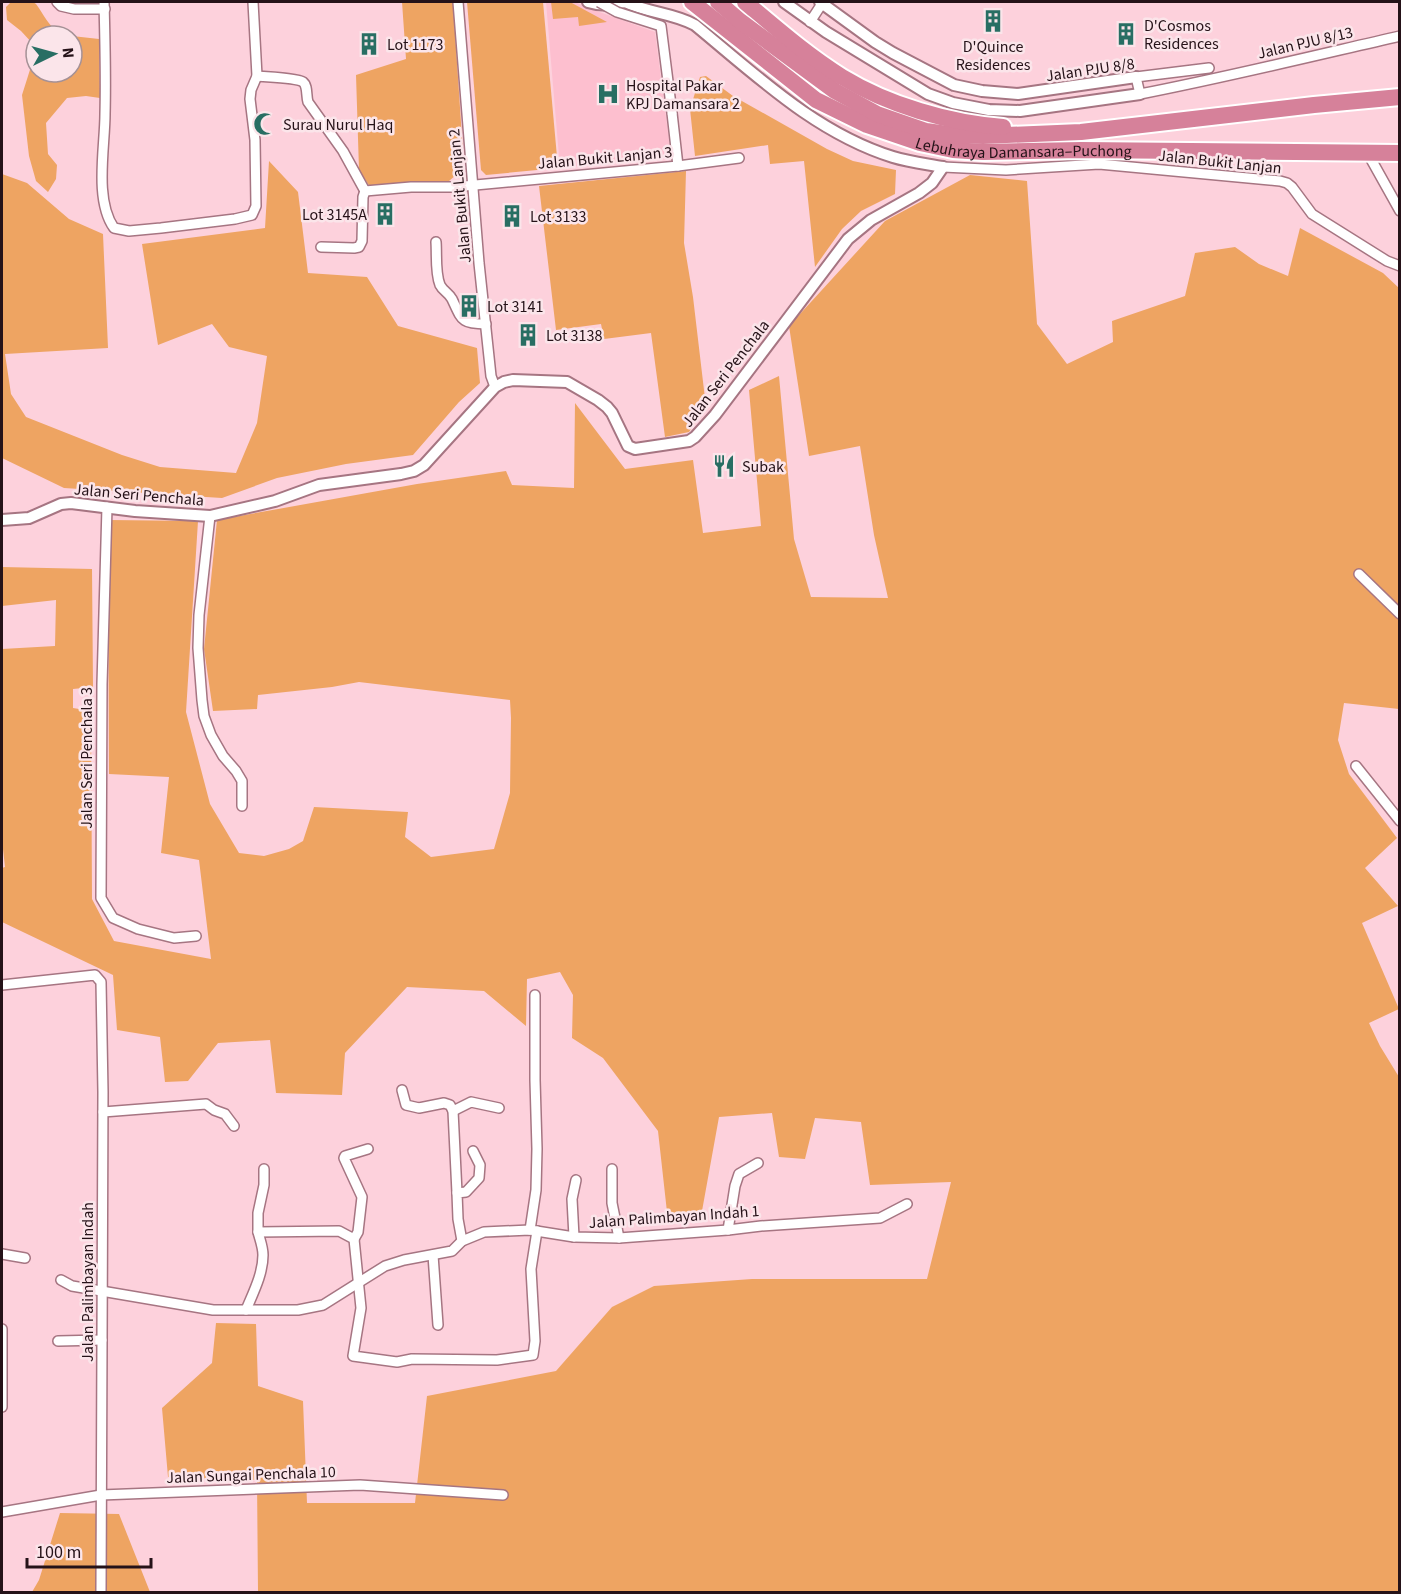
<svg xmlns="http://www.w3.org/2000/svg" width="1401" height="1594" viewBox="0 0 1401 1594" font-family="'Source Sans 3',sans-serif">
  <rect width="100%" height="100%" fill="#fdd1dc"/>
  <polygon fill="#fdbfcf" points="546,2 575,2 591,9 655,32 671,156 560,168"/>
  <g fill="#eea462">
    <path d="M11,2H33L36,4C47,19 51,33 71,36H36V72H72V36L99,39L100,98L86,96L67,98L46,123L48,154L57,165L56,179L48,192L36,181L29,156L22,95L34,57L33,44L21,31L7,20L6,7Z"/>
    <polygon points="402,2 453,2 464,168 449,181 370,187 359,170 356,75 406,59"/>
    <polygon points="467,2 543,2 558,168 486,175 481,170"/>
    <polygon points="551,2 570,2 607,22 579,26 578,17 553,19"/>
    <polygon points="706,76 733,96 827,149 853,161 896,170 895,194 861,211 842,229 815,267 804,161 770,164 768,145 695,156 690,109 700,77"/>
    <polygon points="269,161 298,192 308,273 367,277 398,326 477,348 480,383 459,402 413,455 346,464 277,478 222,498 64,488 2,458 2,174 27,183 69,219 103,234 108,348 5,354 11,394 26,417 122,455 160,467 236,473 257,423 267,356 229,347 212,324 158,345 142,244 265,228"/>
    <polygon points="686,171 684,243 693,297 706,407 689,432 665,437 651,333 604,339 601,324 556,330 539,186"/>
    <polygon points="970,175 1027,181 1037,324 1067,364 1113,342 1112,321 1185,296 1195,253 1235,247 1259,264 1288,276 1300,228 1383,273 1400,289 1399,709 1344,703 1338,740 1349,774 1397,838 1365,868 1398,906 1362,923 1399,1009 1369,1023 1380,1046 1399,1077 1399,1592 258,1592 257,1480 168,1477 162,1408 212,1363 216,1323 256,1324 258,1386 303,1401 307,1503 415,1503 427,1396 556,1371 612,1307 654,1286 752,1279 927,1279 951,1182 870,1185 861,1122 815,1118 805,1159 779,1157 772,1113 719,1117 700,1222 668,1221 658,1131 603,1058 572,1038 573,995 560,972 527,979 526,1026 484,991 407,987 345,1053 342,1095 276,1093 270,1040 218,1043 188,1081 165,1082 160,1037 117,1030 113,975 2,922 2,868 5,867 2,840 2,649 55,646 56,600 2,606 2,567 92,569 93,687 73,689 73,708 91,711 92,899 114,941 211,959 199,860 161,853 169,777 109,774 108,520 198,521 186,712 210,804 239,853 264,856 289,849 303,841 314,807 408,812 405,837 431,857 494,849 510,793 511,718 510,700 359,682 332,687 258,695 257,709 213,711 204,649 217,520 417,484 506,471 512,485 574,488 575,403 625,469 693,460 703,533 761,526 749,390 779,376 794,539 811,597 888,598 874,535 860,446 809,456 789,326 885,221"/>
    <polygon points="60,1513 119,1514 150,1592 32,1592 39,1580"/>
  </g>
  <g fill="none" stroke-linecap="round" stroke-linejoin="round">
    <g stroke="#a67582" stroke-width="12">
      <g id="minor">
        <polyline points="57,2 61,6 74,9 105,9"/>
        <path d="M104,2C105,39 106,76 105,114C105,147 94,200 114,228L129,231L161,228L235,219L252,215L256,206L255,140L250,99L251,90L257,76L253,2"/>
        <polyline points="458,2 479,263 491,376 495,387"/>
        <polyline points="810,22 823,2"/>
        <path d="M1209,68L1136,77L1140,94C1227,77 1313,56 1400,36"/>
        <path d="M257,76C266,77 298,78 303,82C308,86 306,96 308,102L343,151L365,191"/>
        <polyline points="672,113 678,166"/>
        <polyline points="1367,152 1400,211"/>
        <polyline points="943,167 1006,170 1099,164 1280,181 1287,183 1292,187 1312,214 1387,261 1400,266"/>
        <polyline points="365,191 411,187 454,187 678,166 739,158"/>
        <path d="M436,242C437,255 435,273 440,285C443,291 449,293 452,299C462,320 461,324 486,324"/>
        <polyline points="321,247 354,248 359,247 362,241 363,197 365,191"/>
        <polyline points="107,507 102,684 101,898 113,918 138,929 174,938 196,936"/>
        <polyline points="210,516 199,615 198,648 202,700 204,716 211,735 223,756 236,771 242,781 242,806"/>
        <polyline points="1359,574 1400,614"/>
        <polyline points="1356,766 1400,821"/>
        <polyline points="2,985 95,975 101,982 103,1092 101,1592"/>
        <polyline points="402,1090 406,1105 419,1108 444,1103 450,1105 453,1111 457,1193"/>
        <polyline points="453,1111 471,1102 499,1108"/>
        <polyline points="103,1112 206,1104 214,1110 225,1114 234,1126"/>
        <polyline points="264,1169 264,1185 258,1213 258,1232 339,1231 354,1239 361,1308 353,1356 397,1362 412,1359 497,1360 533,1355 535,1341 531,1269 537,1231"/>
        <polyline points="612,1169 612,1203 619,1238"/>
        <polyline points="530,1230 536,1190 537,1149 535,1080 535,995"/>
        <polyline points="728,1230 735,1186 739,1174 758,1163"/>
        <polyline points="574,1237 572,1199 576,1180"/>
        <polyline points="354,1239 358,1232 362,1197 344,1158 345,1156 368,1149"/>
        <polyline points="462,1241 458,1219 457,1193 466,1192 479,1178 480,1165 473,1151"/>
        <polyline points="2,1254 25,1258"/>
        <polyline points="433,1255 438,1325"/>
        <polyline points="61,1280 72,1286 213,1310 298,1310 323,1305 385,1266 404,1260 452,1251 462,1241 484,1232 530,1230 574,1237 619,1238 728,1230 761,1226 880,1218 907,1204"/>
        <path d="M246,1310C253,1293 263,1274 263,1255C263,1247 260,1240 258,1232"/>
        <polyline points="2,1329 2,1407"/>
        <polyline points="58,1341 102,1340"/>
        <polyline points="2,1512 101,1495 360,1485 503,1495"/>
      </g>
    </g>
    <g stroke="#a67582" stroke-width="14">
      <g id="tertiary">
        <path d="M588,2C601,6 612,6 625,2"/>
        <polyline points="784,2 826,32 928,94 953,103 989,110 1020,111 1140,94"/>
        <polyline points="820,2 875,42 893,53 954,85 982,91 1018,94 1136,77"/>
        <path d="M2,520L29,518L61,504L71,503L135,511L210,516L275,501L319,485L401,474L414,471L424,465L495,387L504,382L513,380L567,382L598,400L607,407L612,413L628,446L635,449L689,441L695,437L715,415L848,239L871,220L919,193L932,183L943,167C927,164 909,162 893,157C816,133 757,76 695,25C674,13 648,13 625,2"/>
      </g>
    </g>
    <g stroke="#fff" stroke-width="20">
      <g id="motorway">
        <path id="s1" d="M692,2L816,100L867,125L920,143L953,150L983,152L1081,150L1400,153"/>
        <polyline points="718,2 740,21 835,91 877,114 926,131 954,135 983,136 1081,132 1314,105 1400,97"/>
        <path d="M745,2C776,28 808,56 842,77C888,105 949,123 1003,127"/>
      </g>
    </g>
    <use href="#minor" stroke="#fff" stroke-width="9"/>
    <use href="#tertiary" stroke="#fff" stroke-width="10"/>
    <use href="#motorway" stroke="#d6819a" stroke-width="16"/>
    <g stroke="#a67582" stroke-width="12" stroke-linecap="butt">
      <polyline id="minor-bridge" points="599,2 617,12 661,26 672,113"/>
    </g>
    <use href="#minor-bridge" stroke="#fff" stroke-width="9"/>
  </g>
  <defs>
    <g id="building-bare" transform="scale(1.8)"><path d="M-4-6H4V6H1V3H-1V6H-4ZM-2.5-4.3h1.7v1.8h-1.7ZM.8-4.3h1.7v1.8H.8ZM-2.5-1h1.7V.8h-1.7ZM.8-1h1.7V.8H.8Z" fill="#286e63" stroke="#fbe5ea" stroke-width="2.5" paint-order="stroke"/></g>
    <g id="hospital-bare" transform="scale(1.8)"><path d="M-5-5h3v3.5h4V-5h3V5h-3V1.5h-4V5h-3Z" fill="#286e63" stroke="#fbe5ea" stroke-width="2.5" paint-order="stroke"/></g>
    <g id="mosque-bare" transform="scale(1.8)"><path d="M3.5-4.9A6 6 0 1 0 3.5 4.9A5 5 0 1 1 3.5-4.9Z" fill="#286e63" stroke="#fbe5ea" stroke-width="2.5" paint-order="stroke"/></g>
    <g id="restaurant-bare" transform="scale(1.8)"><path d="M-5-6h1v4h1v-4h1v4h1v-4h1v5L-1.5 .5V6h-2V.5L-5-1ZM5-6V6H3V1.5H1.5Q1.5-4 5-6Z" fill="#286e63" stroke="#fbe5ea" stroke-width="2.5" paint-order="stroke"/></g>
  </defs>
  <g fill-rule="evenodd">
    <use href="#building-bare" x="993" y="21"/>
    <use href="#building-bare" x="1126" y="34"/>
    <use href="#building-bare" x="369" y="44"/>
    <use href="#hospital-bare" x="608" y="94"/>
    <use href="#mosque-bare" x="265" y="124"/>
    <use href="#building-bare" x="385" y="214"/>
    <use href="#building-bare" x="512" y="216"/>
    <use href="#building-bare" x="469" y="306"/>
    <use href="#building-bare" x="528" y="335"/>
    <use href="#restaurant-bare" x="724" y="466"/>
  </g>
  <g text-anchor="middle" stroke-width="5" stroke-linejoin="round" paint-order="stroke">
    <g font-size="16" fill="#251218" stroke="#fbe5ea" text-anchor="start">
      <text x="1144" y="31">D'Cosmos<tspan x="1144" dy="18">Residences</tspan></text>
      <text x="387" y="50">Lot 1173</text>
      <text x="993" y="52" text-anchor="middle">D'Quince<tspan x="993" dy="18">Residences</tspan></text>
      <text x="626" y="91">Hospital Pakar<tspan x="626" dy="18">KPJ Damansara 2</tspan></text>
      <text x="283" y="130">Surau Nurul Haq</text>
      <text x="367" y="220" text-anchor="end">Lot 3145A</text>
      <text x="530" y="222">Lot 3133</text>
      <text x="487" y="312">Lot 3141</text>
      <text x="546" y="341">Lot 3138</text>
      <text x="742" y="472">Subak</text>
    </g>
    <g font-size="16" fill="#251218" stroke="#fbe5ea">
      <text transform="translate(1305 42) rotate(-13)" y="6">Jalan PJU 8/13</text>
      <text transform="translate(1090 69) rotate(-8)" y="6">Jalan PJU 8/8</text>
      <text dy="6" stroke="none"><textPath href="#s1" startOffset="375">Lebuhraya Damansara–Puchong</textPath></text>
      <text transform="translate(605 157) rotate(-5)" y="6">Jalan Bukit Lanjan 3</text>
      <text transform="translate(1220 161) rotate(6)" y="6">Jalan Bukit Lanjan</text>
      <text transform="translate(459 196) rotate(-95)" y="6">Jalan Bukit Lanjan 2</text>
      <text transform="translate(725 373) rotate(-52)" y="6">Jalan Seri Penchala</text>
      <text transform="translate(139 494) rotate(5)" y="6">Jalan Seri Penchala</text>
      <text transform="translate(86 758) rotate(-90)" y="6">Jalan Seri Penchala 3</text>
      <text transform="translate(674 1216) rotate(-4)" y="6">Jalan Palimbayan Indah 1</text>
      <text transform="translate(87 1282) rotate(-90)" y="6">Jalan Palimbayan Indah</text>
      <text transform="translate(251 1474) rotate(-2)" y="6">Jalan Sungai Penchala 10</text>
    </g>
  </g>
  <rect width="1401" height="1594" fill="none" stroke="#251218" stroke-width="6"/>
  <g transform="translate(54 54) rotate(85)"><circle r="28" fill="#fbe5ea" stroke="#a59196" stroke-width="1.5"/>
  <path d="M0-4.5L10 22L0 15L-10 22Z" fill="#286e63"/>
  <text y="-9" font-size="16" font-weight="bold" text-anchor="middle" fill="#251218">N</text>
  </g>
  <path d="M27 1558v9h124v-9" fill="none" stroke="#251218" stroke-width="3"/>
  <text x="36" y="1558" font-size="18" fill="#251218" stroke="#fbe5ea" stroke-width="4.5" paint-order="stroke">100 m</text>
</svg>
